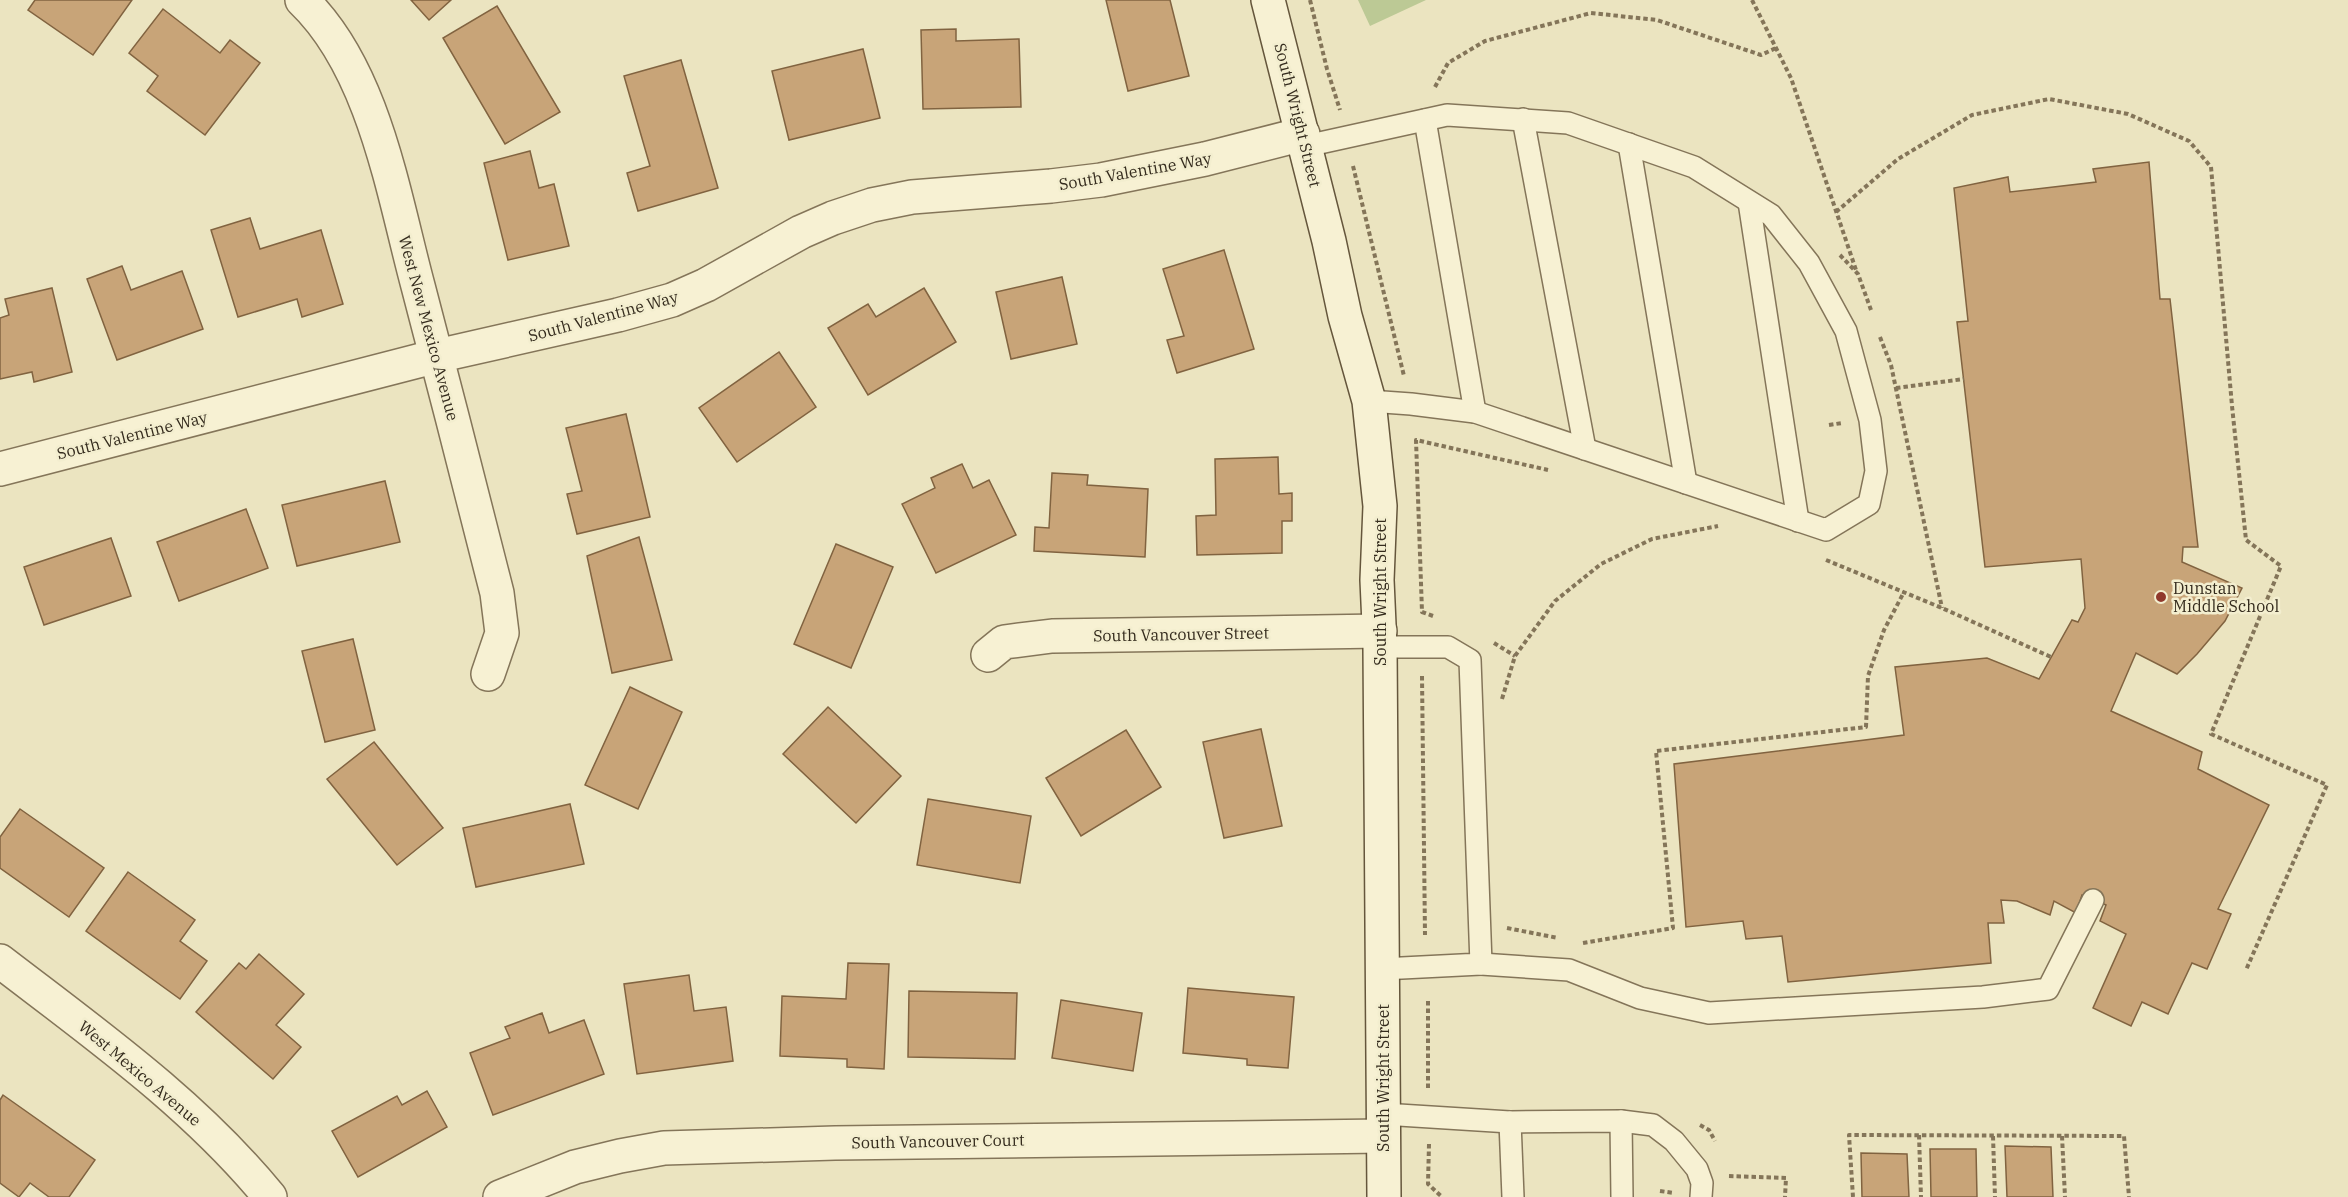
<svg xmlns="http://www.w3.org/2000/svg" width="2348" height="1197" viewBox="0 0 2348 1197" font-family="'IBM Plex Serif',serif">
  <rect width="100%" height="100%" fill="#ebe4c0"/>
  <polygon fill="#bcc995" points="1358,0 1426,0 1370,26"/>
  <g fill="#c8a478" stroke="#816340" stroke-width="1.5">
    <polygon points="35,0 132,0 93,55 28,10"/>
    <polygon points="411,0 451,0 429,20"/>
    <polygon points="1106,0 1170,0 1189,76 1128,91"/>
    <polygon points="497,6 560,112 505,144 443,38"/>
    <polygon points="163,9 220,53 230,40 260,63 205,135 147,91 158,76 129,53"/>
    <polygon points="956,29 956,41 1019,39 1021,107 923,109 921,30"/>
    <polygon points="863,49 880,118 789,140 772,71"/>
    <polygon points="681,60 718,188 638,211 627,173 650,166 624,76"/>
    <polygon points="530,151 539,188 554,184 569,246 508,260 484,163"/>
    <polygon points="2149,162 2160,299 2170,299 2198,547 2183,547 2182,562 2242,588 2225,621 2197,654 2177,674 2136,653 2111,711 2202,752 2198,769 2269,805 2218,909 2231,914 2207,969 2192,963 2168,1014 2142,1002 2131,1026 2093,1008 2126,934 2100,921 2106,905 2082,895 2076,913 2054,901 2050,915 2017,901 2001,900 2004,923 1988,923 1991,963 1788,982 1782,936 1746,939 1743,921 1686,927 1674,764 1904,735 1895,667 1987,658 2039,679 2072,620 2078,622 2085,608 2081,559 1985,567 1957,322 1968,321 1954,188 2008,177 2010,192 2096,182 2093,169"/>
    <polygon points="250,218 260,249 321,230 343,304 302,317 297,299 238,317 211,230"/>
    <polygon points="1224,250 1254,349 1177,373 1167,340 1184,336 1163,269"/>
    <polygon points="122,266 131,290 182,271 203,329 117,360 87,279"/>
    <polygon points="1062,277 1077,344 1011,359 996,292"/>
    <polygon points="52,288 72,372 34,382 32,372 0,379 0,318 9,315 5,299"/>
    <polygon points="924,288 956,342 868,395 828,328 868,304 876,317"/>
    <polygon points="779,352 816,407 737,462 699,408"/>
    <polygon points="626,414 650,517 577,534 567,494 582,491 566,428"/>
    <polygon points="1278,457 1279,494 1292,493 1292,521 1282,521 1282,553 1197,555 1196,516 1216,515 1215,459"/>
    <polygon points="962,464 973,488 989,480 1016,535 936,573 902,504 935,488 931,478"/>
    <polygon points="1052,473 1088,475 1087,485 1148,489 1145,557 1034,551 1035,527 1049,528"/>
    <polygon points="385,481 400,542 297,566 282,505"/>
    <polygon points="246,509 268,568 179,601 157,542"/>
    <polygon points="639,537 672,660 612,673 587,556"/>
    <polygon points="111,538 131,596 44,625 24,567"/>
    <polygon points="836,544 893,567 851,668 794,644"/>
    <polygon points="353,639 375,730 325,742 302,651"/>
    <polygon points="630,687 682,712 638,809 585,785"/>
    <polygon points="828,707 901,776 856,823 783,754"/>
    <polygon points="1261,729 1282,826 1224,838 1203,742"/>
    <polygon points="1126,730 1161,787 1081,836 1046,778"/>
    <polygon points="374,742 443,828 397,865 327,779"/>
    <polygon points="928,799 1031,816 1020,883 917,865"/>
    <polygon points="570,804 584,864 476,887 463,828"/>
    <polygon points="20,809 104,868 69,917 0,868 0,837"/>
    <polygon points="128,872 195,920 180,941 207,961 180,999 86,931"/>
    <polygon points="259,954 304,994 276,1025 301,1047 273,1079 196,1012 239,963 246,969"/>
    <polygon points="848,963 889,964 884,1069 847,1067 847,1059 780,1056 782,996 846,999"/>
    <polygon points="689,975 694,1011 726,1007 733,1061 637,1074 624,984"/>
    <polygon points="1188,988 1294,997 1288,1068 1247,1065 1247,1059 1183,1053"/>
    <polygon points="909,991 1017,993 1015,1059 908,1057"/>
    <polygon points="1061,1000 1142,1013 1133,1071 1052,1058"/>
    <polygon points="542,1013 549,1033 584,1020 604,1074 493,1115 470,1053 510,1038 505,1027"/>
    <polygon points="427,1091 447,1127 358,1177 332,1131 397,1096 402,1105"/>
    <polygon points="3,1095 95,1160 69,1197 49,1197 30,1183 19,1197 0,1183 0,1100"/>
    <polygon points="2005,1146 2051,1147 2053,1197 2007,1197"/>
    <polygon points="1930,1149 1976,1149 1977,1197 1931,1197"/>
    <polygon points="1861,1153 1907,1154 1909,1197 1862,1197"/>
  </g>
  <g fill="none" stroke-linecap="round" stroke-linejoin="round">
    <g stroke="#847559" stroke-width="24">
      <g id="lane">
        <polyline points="1523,119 1585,449"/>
        <polyline points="1425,120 1475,412"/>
        <polyline points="1629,144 1686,483"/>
        <polyline points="1306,146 1447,115 1568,123 1694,167 1771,215 1809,263 1846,331 1870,420 1876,471 1869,504 1826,530 1475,412 1411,404 1369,401"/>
        <polyline points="1749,202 1798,521"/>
        <polyline points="1380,647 1448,647 1470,660 1481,964 1382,969"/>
        <polyline points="1481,964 1569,970 1640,998 1709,1013 1983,997 2048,989 2093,900"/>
        <polyline points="1383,1114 1510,1122 1621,1121 1653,1125 1674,1141 1697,1169 1702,1183 1701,1197"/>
        <polyline points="1621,1121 1622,1197"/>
        <polyline points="1510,1122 1513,1197"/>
      </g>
    </g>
    <g stroke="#847559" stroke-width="36">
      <g id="street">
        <path d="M302,0C374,69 393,193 418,286C445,388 471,491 497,593L502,633L488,674"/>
        <polyline points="0,469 437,356 618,315 672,300 706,285 801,232 833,218 872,205 912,197 1051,186 1101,180 1205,159 1303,134"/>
        <polyline points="988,655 1004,642 1052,636 1380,631"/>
        <path d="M0,961C95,1034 194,1104 270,1197"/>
        <polyline points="500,1197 575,1167 620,1156 664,1148 835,1143 1383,1136"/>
      </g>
    </g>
    <g stroke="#65563c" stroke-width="36">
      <polyline id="secondary" points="1268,0 1329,241 1345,316 1369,401 1380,506 1377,580 1380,647 1384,1197"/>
    </g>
    <g stroke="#847559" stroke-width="4" stroke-dasharray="4.5 3" stroke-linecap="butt">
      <polyline points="1310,0 1327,69 1340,110"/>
      <polyline points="1752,0 1791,78 1856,270"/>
      <polyline points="1435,87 1448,63 1485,41 1591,13 1657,20 1761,55 1776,48"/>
      <polyline points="1353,166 1404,376"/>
      <polyline points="1836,212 1898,159 1972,115 2049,99 2128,114 2189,141 2211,167 2232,406 2246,540 2281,566 2211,734 2327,785 2246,970"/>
      <polyline points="1840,255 1858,274 1871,310"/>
      <polyline points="1880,337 1891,365 1942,608"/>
      <polyline points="1896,388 1964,379"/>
      <polyline points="1829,425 1842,423"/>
      <polyline points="1826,560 1942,608 2051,657"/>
      <polyline points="1433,616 1422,612 1416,440 1548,470"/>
      <polyline points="1494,643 1515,656"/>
      <polyline points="1422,676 1425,935"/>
      <polyline points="1502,699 1515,656 1555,601 1601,564 1652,539 1718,526"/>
      <polyline points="1507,928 1558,938"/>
      <polyline points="1583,943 1673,928 1656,751 1866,727 1868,676 1884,630 1904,592"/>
      <polyline points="1428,1088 1428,1001"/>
      <polyline points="1700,1125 1709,1130 1715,1141"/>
      <polyline points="1919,1135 1921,1197"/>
      <polyline points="1993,1136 1995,1197"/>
      <polyline points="2062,1136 2065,1197"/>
      <polyline points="1429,1144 1428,1184 1442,1197"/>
      <polyline points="1729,1176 1786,1178 1785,1197"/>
      <polyline points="1660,1191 1674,1193"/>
      <polyline points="1853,1197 1849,1135 2124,1136 2129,1197"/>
    </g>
    <use href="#lane" stroke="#f7f1d3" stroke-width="21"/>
    <use href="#street" stroke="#f7f1d3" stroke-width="33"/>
    <use href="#secondary" stroke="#f7f1d3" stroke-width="33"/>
  </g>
  <circle fill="#90392c" stroke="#f3eecf" stroke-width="2" cx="2161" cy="597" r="6"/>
  <g text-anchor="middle" stroke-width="5" stroke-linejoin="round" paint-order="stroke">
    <g font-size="16" fill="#342b1d" stroke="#f3eecf">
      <text transform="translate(1298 115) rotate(76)" y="6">South Wright Street</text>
      <text transform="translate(1135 171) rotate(-10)" y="6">South Valentine Way</text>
      <text transform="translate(603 316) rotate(-15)" y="6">South Valentine Way</text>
      <text transform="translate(429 328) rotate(75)" y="6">West New Mexico Avenue</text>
      <text transform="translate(132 435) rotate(-14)" y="6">South Valentine Way</text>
      <text transform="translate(1380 592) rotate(-90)" y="6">South Wright Street</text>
      <text transform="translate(1181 634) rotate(-1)" y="6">South Vancouver Street</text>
      <text transform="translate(140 1073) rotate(40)" y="6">West Mexico Avenue</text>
      <text transform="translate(1383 1078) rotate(-90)" y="6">South Wright Street</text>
      <text transform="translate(938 1141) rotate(-1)" y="6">South Vancouver Court</text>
    </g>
    <g font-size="16" fill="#342b1d" stroke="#f3eecf" text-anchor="start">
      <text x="2173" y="594">Dunstan<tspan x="2173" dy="18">Middle School</tspan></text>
    </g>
  </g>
</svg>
